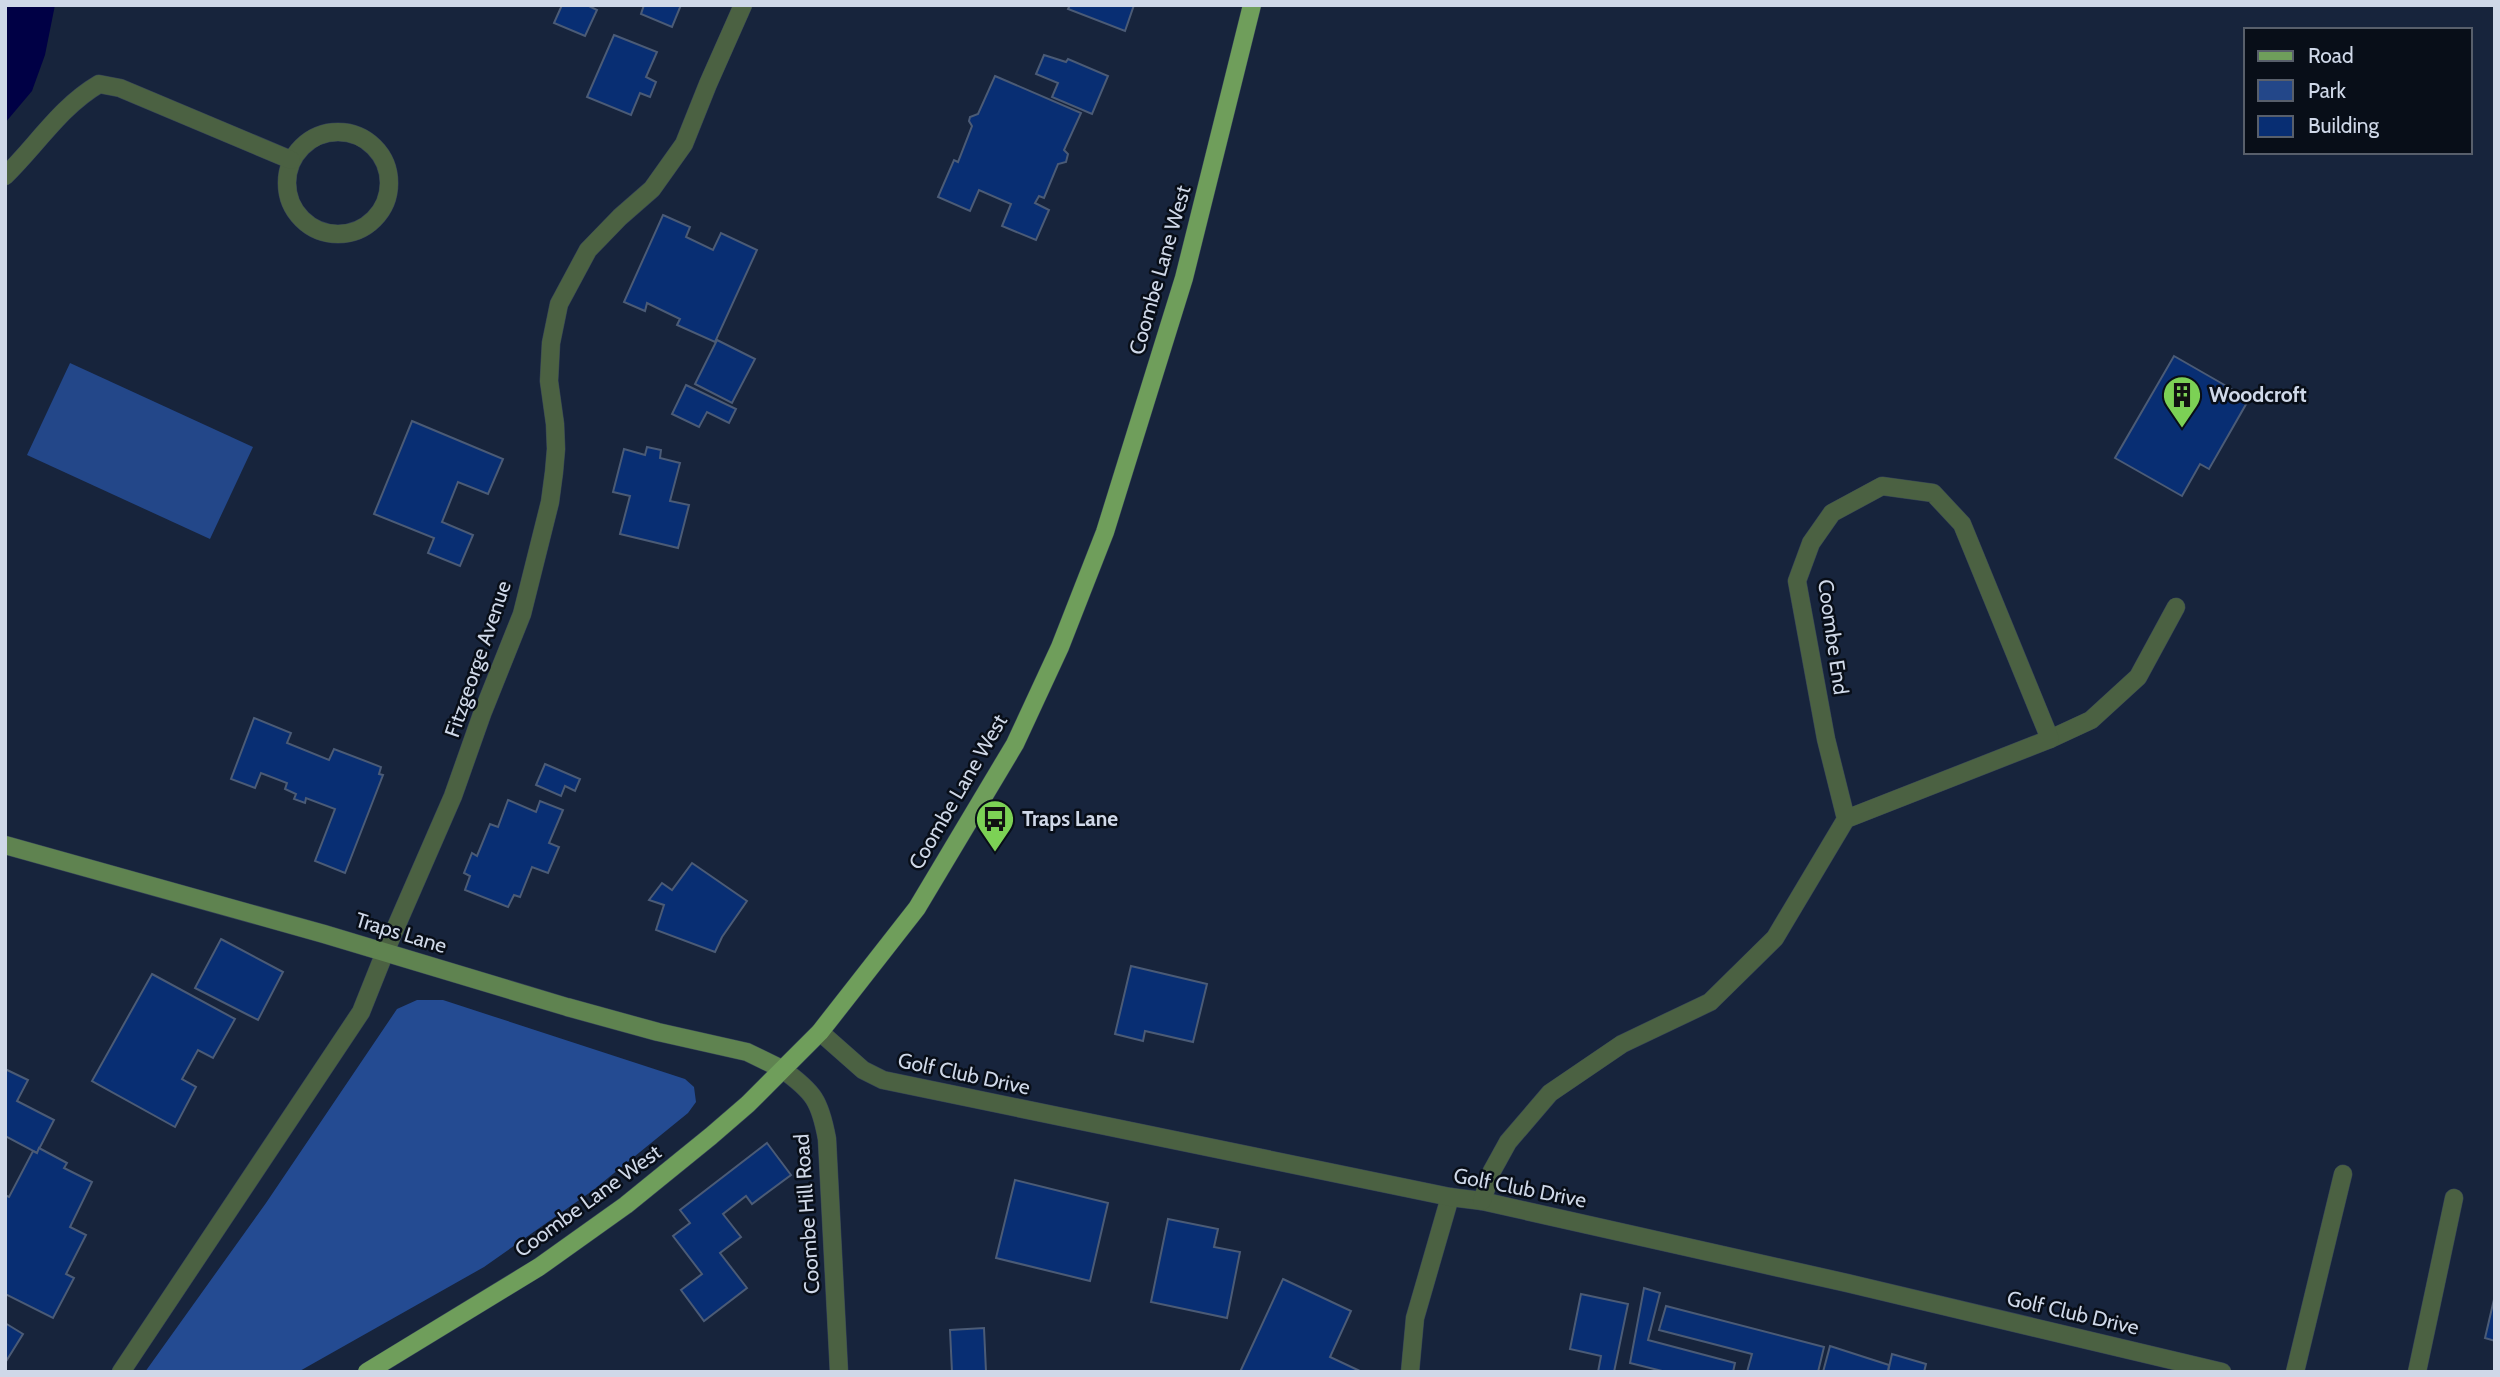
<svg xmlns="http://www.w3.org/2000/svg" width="2500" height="1377" viewBox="0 0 2500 1377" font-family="Cabin,sans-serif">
  <rect width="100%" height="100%" fill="#17243c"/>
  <polygon fill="#234789" points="70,363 253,447 210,539 27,455"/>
  <polygon fill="#244b92" points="417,1000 443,1000 685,1079 694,1087 696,1102 688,1113 592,1191 484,1267 298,1372 145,1372 266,1203 397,1009"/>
  <polygon fill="#000045" points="5,5 55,5 45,55 32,91 5,123"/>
  <g fill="#082e73" stroke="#4b5b76" stroke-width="2">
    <polygon points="562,5 587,5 597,10 585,36 554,23"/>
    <polygon points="644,5 681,5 672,27 641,14"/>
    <polygon points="1070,5 1134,5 1125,31 1068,9"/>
    <polygon points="614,35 657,52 646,77 656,82 650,97 640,93 631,115 587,97"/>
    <polygon points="1044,55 1066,62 1068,59 1108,76 1092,114 1052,97 1058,83 1036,74"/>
    <polygon points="995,76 1081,113 1064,150 1068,154 1066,162 1058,164 1044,198 1039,196 1035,203 1049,210 1036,240 1002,226 1011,204 979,190 970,211 938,197 954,160 958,162 972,126 969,121 970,117 978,114"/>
    <polygon points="663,215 690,227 686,237 713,250 721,233 757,250 715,342 677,325 680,319 647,303 645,311 624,302"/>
    <polygon points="717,340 755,359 732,403 695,384"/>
    <polygon points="2174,356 2249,399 2209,469 2200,464 2182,496 2115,458"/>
    <polygon points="686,385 736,409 729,423 707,412 699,427 672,414"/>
    <polygon points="412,421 503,459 488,494 458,482 442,522 473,535 460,566 428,553 434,538 374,514"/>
    <polygon points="647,447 661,450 660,458 680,463 670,501 689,505 678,548 620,534 630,496 613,492 624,449 645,455"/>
    <polygon points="254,718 291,733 287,743 329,760 334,749 381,767 379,774 383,775 345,873 315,861 335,809 306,798 305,803 294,799 296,794 285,789 287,783 261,773 255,788 231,779"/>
    <polygon points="545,764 580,779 575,791 565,786 561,796 536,785"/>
    <polygon points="508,800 536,812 540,801 563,810 549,843 559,847 548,873 532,867 520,897 514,895 508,907 465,890 470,876 464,873 472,853 477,856 490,824 498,827"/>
    <polygon points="692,863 747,901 722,937 715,952 656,930 664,905 649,900 662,883 672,890"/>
    <polygon points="221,939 283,972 258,1020 195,988"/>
    <polygon points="1131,966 1207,984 1193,1042 1145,1031 1143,1041 1115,1034"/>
    <polygon points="152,974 235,1019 213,1058 198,1050 182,1079 196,1087 175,1127 92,1081"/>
    <polygon points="5,1069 28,1080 17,1101 54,1120 37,1153 5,1136"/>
    <polygon points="767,1143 791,1175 752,1204 746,1196 723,1214 741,1237 720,1253 747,1288 704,1321 681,1290 702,1274 673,1236 690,1223 680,1210"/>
    <polygon points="39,1148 67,1163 64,1168 92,1182 70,1227 86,1235 66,1274 74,1278 53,1318 5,1294 5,1195 9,1197 33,1151 37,1153"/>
    <polygon points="1015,1180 1108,1203 1090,1281 996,1258"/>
    <polygon points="1168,1219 1218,1229 1214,1247 1240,1252 1227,1318 1151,1302"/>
    <polygon points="1283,1279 1351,1311 1330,1357 1362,1372 1240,1372"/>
    <polygon points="1644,1288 1660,1293 1648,1340 1735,1363 1733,1372 1666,1372 1630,1363"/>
    <polygon points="1581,1294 1628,1304 1614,1372 1598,1372 1601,1356 1570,1349"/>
    <polygon points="2495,1295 2495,1341 2485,1338"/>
    <polygon points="1666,1306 1824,1347 1818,1372 1747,1372 1752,1354 1659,1330"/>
    <polygon points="5,1323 23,1334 5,1363"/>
    <polygon points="984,1328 986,1372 952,1372 950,1330"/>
    <polygon points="1830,1346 1889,1365 1888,1372 1823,1372"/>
    <polygon points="1892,1354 1926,1364 1924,1372 1888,1372"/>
  </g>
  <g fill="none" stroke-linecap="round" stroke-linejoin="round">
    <g stroke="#344158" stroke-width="19">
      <g id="service">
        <polyline points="1410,1372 1415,1318 1450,1197"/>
        <polyline points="2295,1372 2343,1174"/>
        <polyline points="2417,1372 2454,1198"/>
      </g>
    </g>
    <g stroke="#344158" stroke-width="19">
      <g id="minor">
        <circle cx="338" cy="183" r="51"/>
        <path d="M5,176C37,145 60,107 99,84L120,88L291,160"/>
        <polyline points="2050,739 2091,720 2138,677 2176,607"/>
        <polyline points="820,1032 863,1070 883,1080 1450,1197 1482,1201 1847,1283 2222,1372"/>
        <path d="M782,1069C814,1092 820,1101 827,1139L839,1372"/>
        <polyline points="1482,1201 1492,1171 1508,1142 1550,1093 1622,1044 1710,1002 1775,938 1846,819 1826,739 1797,581 1811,543 1832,513 1882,486 1933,493 1962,524 2050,739 1846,819"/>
        <polyline points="121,1372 361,1012 385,952 453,796 482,714 522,614 550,502 554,472 556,449 555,424 549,381 551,343 559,304 588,250 620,217 652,189 684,144 708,84 743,5"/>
      </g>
    </g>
    <g stroke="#344158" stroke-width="19">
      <polyline id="secondary" points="5,845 324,934 567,1007 658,1032 747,1052 782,1069"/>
    </g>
    <g stroke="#344158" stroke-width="19">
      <polyline id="primary" points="367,1372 539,1267 626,1205 711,1136 748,1104 820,1032 917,908 1015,744 1060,647 1105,532 1184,278 1252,5"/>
    </g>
    <use href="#service" stroke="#4b6142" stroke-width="18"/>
    <use href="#minor" stroke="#4b6142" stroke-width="18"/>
    <use href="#secondary" stroke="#5f8350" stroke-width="18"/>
    <use href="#primary" stroke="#6f9e5b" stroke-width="18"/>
  </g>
  <defs>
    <g id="building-pin" transform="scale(2.0125)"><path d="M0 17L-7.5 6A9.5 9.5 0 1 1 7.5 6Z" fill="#7cd155" stroke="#080e18"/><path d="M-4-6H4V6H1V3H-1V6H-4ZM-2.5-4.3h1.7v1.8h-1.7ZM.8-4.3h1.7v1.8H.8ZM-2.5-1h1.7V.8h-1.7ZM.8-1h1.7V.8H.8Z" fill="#111"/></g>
    <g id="bus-pin" transform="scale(2.0125)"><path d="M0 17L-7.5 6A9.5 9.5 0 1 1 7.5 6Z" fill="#7cd155" stroke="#080e18"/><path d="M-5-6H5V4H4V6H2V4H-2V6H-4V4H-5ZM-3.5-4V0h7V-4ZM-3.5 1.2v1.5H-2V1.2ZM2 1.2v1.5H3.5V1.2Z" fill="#111"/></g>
  </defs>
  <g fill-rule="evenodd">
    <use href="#building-pin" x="2182" y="395"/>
    <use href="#bus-pin" x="995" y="819"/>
  </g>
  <g text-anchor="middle" stroke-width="5" stroke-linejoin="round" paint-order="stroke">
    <g font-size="21" fill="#cfd8e8" stroke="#080e18">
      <text transform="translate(1160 270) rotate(-74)" y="7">Coombe Lane West</text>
      <text transform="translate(1833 637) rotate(82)" y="7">Coombe End</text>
      <text transform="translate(478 659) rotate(-71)" y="7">Fitzgeorge Avenue</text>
      <text transform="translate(958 792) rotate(-60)" y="7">Coombe Lane West</text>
      <text transform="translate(401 933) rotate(17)" y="7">Traps Lane</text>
      <text transform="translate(964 1074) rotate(12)" y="7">Golf Club Drive</text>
      <text transform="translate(1520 1188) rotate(11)" y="7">Golf Club Drive</text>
      <text transform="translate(588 1201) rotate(-36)" y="7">Coombe Lane West</text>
      <text transform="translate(807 1214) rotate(-94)" y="7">Coombe Hill Road</text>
      <text transform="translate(2073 1313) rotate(13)" y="7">Golf Club Drive</text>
    </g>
    <g font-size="21" font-weight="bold" fill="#cfd8e8" stroke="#080e18" text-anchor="start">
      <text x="2209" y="402">Woodcroft</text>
      <text x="1022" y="826">Traps Lane</text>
    </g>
  </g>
  <rect width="2500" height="1377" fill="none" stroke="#cfd8e8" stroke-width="14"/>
  <rect x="2244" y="28" width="228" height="126" fill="#080e18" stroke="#585f6b" stroke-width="2"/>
  <rect x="2258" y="51" width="35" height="10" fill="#6f9e5b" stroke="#585f6b" stroke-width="2"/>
  <text x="2308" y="63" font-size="21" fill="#cfd8e8">Road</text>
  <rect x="2258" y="80" width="35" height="21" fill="#234789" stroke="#585f6b" stroke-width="2"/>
  <text x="2308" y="98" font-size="21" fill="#cfd8e8">Park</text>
  <rect x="2258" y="116" width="35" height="21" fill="#082e73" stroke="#585f6b" stroke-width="2"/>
  <text x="2308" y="133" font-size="21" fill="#cfd8e8">Building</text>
</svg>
